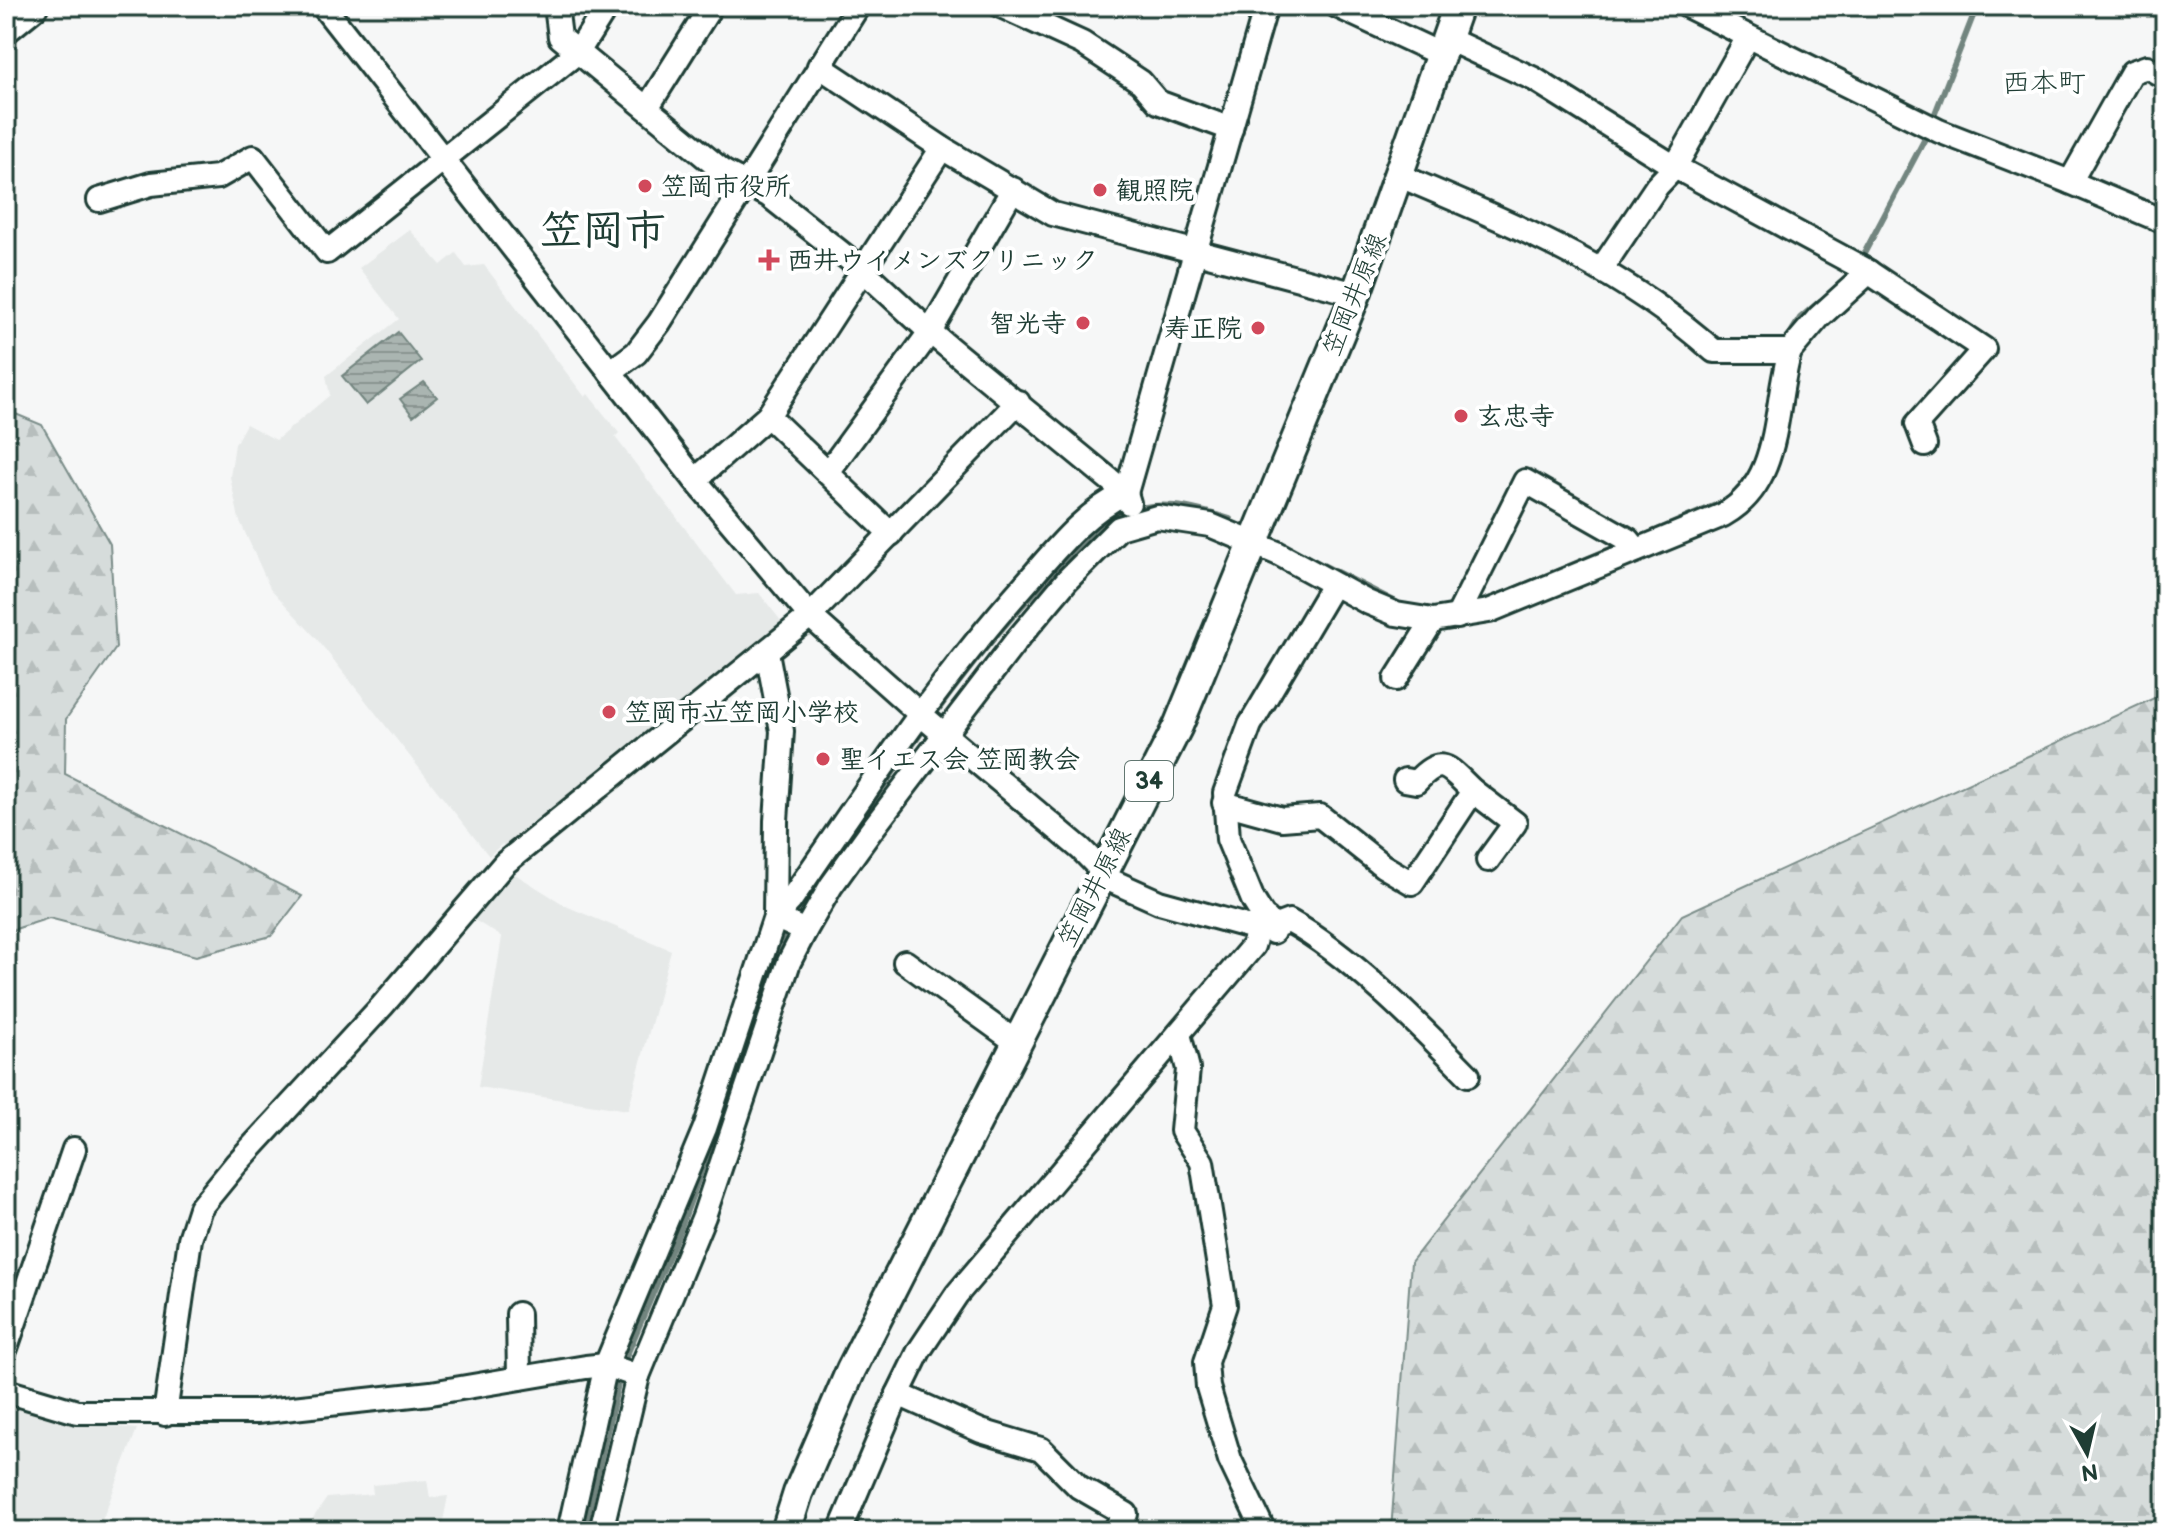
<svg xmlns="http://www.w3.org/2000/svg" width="2171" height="1537" viewBox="0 0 2171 1537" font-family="'Balsamiq Sans','Klee One',sans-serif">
  <defs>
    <pattern id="forest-firs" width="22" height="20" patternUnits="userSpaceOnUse" patternTransform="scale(2)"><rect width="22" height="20" fill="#d6dcdb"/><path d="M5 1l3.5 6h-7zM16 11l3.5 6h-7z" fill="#b7bebd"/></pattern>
    <pattern id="water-rules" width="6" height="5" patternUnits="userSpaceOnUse" patternTransform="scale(2)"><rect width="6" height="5" fill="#aab5b1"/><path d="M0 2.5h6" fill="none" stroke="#8a9491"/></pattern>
  </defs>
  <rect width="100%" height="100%" fill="#f6f7f7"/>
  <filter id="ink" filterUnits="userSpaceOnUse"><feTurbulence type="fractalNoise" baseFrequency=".0125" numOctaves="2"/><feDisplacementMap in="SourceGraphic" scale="16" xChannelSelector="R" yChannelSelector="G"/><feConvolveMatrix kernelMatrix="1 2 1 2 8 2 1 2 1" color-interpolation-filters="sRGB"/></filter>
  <g filter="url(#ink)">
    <g fill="#e6e9e8">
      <polygon points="410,230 441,265 456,253 466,267 484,265 585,397 588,394 619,433 615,437 736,595 759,593 782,622 507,849 502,844 489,856 316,638 270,588 239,519 230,477 235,444 246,424 276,440 330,395 326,376 399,319 359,268"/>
      <polygon points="510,871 568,907 671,950 628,1110 478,1087 502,937 471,918"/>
      <polygon points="6,1403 76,1422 137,1429 98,1531 6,1531"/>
      <polygon points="427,1480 430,1498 448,1496 441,1531 262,1531 306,1528 327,1498 373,1494 372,1485"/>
    </g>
    <g fill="url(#forest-firs)" stroke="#7a8c88" stroke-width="2">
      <polygon points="6,410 42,425 110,544 116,648 66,719 65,774 302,896 271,936 196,956 49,918 6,932"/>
      <polygon points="2165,693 2165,1531 1391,1531 1411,1262 1682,915"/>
    </g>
    <g fill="url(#water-rules)" stroke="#72857f" stroke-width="2">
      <polygon points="398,332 421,361 366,405 342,376"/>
      <polygon points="424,382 437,397 413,416 400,399"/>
    </g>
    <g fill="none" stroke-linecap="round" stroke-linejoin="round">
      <g stroke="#72857f" stroke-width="6">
        <polyline points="1932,121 1977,6"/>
        <polyline points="1859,263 1929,131"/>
        <polyline points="1782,347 1800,318 1820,301"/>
        <polyline points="1636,539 1725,501"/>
        <polyline points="1299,553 1396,602"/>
        <polyline points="1514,589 1622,544"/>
        <polyline points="1477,603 1504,593"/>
        <path d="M793,920L806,897C888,782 970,651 1073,553C1086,539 1101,521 1119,514C1159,498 1191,507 1230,519"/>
        <polyline points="623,1364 681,1227 788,930"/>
        <polyline points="584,1531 620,1375"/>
      </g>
      <g stroke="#1f3d34" stroke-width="28">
        <g id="minor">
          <polyline points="323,6 695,480 810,616 920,714 1081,849 1112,881 1159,902 1258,929 1267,919"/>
          <polyline points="556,6 560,37 724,172 768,195 864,271 930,332 1126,493 1129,503"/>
          <polyline points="1001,6 1082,43 1141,82 1158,102 1231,129"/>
          <polyline points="1337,6 1440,54"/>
          <polyline points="1687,6 1939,131 2070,182 2132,72 2147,67 2165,77"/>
          <polyline points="1446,38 1534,79 1675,167 1864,269 1984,349 1917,424 1925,445"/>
          <polyline points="819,66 942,148 1053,214 1356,294"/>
          <polyline points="647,108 711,6"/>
          <path d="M1400,176C1515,225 1620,267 1714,351H1790L1819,317L1869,272"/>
          <polyline points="2070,182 2165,222"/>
          <polyline points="99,200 151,184 218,177 253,157 327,252 578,52 607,6"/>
          <polyline points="1602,268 1657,186 1675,167 1748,37"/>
          <polyline points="610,372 636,353 659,323 858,6"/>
          <polyline points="768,416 891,534"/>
          <polyline points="828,472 930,332 1013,189"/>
          <polyline points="695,480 768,416 942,148"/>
          <polyline points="1457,617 1525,481 1629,540 1637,550"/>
          <polyline points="767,652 782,731 776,821 775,917 805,931"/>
          <polyline points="1396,679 1433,620"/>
          <polyline points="1473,791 1515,823 1488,860"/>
          <path d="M1224,803L1282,819L1320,816L1383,866L1412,883L1473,791C1449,769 1443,753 1416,782L1405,780"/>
          <path d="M1273,927L1289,921C1350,955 1418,1024 1468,1075"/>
          <polyline points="1273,932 1253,900 1228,839 1225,793 1250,725 1333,585"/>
          <polyline points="905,962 1016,1042"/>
          <polyline points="1179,1034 1188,1069 1182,1131 1202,1162 1225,1305 1206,1362 1208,1387 1230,1460 1264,1531"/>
          <polyline points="518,1314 519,1378"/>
          <polyline points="6,1348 74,1149"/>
          <polyline points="6,1391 77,1412 256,1412 431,1393 586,1367 606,1365 638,1376"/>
          <polyline points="898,1394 981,1431 1041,1449 1079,1487 1126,1514 1114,1531"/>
          <polyline points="165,1414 190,1239 200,1208 236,1164 382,1006 505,863 810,616 1018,402"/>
          <path d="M569,1531L606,1365L705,1128L775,917L790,901C865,792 938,681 1027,582C1056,549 1086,511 1126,493L1266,6"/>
          <path d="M601,1531L638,1376L704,1216L789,962L805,931L831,886L870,832L1016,641L1068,579L1119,528L1157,517L1210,525L1277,553L1367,602L1396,614L1433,620L1489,611L1723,515C1783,482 1773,408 1790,351"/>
          <polyline points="840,1531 898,1394 919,1351 957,1294 1253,946 1258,929"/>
        </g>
      </g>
      <g stroke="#1f3d34" stroke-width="34">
        <g id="major">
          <polyline points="6,28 33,6"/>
          <polyline points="786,1531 798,1493 851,1370 1178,726 1356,294 1458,6"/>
        </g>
      </g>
      <use href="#minor" stroke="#fff" stroke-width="22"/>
      <use href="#major" stroke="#fff" stroke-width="28"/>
    </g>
  </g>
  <g fill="#d1495b" stroke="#fff" stroke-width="3">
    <circle cx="645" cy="186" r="8"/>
    <circle cx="1100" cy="190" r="8"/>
    <path d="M765 248h8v8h8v8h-8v8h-8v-8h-8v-8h8z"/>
    <circle cx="1083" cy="323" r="8"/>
    <circle cx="1258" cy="328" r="8"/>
    <circle cx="1461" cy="416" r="8"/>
    <circle cx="609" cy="712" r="8"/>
    <circle cx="823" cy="759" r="8"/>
  </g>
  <g text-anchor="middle" stroke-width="8" stroke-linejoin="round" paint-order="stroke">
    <rect fill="#fff" stroke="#627771" stroke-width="2" x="1125" y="761" width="48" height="40" rx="6"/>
    <g font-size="24" font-weight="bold" fill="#1f3d34">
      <text x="1149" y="789">34</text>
    </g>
    <g font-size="26" font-weight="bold" fill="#1f3d34" stroke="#fff" text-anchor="start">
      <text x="661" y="195">笠岡市役所</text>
      <text x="1116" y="199">観照院</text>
      <text x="787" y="269">西井ウイメンズクリニック</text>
      <text x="1067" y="332" text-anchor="end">智光寺</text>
      <text x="1242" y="337" text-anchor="end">寿正院</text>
      <text x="1477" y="425">玄忠寺</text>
      <text x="625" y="721">笠岡市立笠岡小学校</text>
      <text x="839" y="768">聖イエス会 笠岡教会</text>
    </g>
    <g font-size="26" fill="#1f3d34" stroke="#fff">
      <text transform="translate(1354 294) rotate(-68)" y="9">笠岡井原線</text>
      <text transform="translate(1094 887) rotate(-63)" y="9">笠岡井原線</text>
    </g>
    <g font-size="28" fill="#1f3d34" stroke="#fff">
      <text x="2044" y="92">西本町</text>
    </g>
    <g font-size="42" font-weight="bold" fill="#1f3d34" stroke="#fff">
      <text x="603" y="244">笠岡市</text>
    </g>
  </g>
  <rect width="2171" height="1537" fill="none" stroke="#fff" stroke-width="32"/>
  <rect x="16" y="16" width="2139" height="1505" fill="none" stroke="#1f3d34" stroke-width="3" filter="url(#ink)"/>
  <g transform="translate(2087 1453) rotate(172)" stroke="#ffffff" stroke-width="6" paint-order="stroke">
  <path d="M0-6L14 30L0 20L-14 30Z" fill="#1f3d34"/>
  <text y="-12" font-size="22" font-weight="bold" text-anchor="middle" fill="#1f3d34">N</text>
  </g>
</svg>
